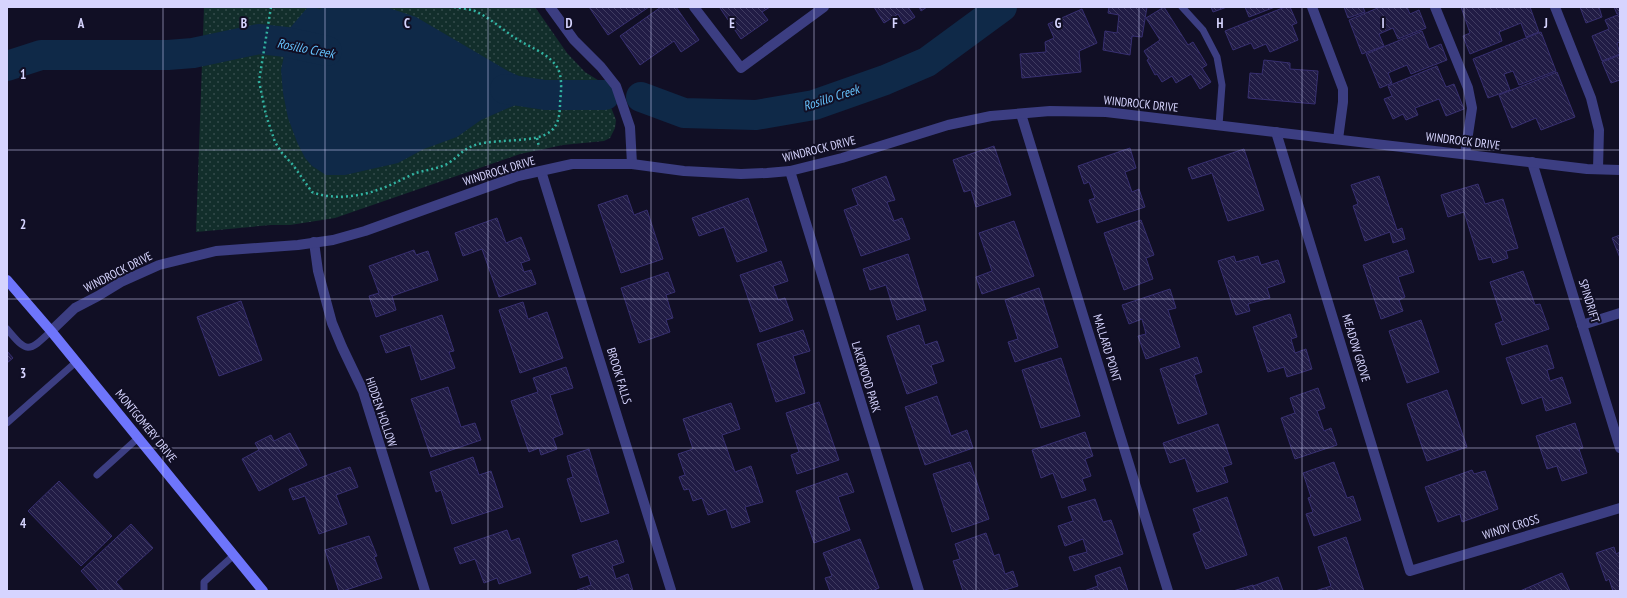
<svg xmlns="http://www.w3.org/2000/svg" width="1627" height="598" viewBox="0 0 1627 598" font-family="'PT Sans Narrow',sans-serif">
  <defs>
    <pattern id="grass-dots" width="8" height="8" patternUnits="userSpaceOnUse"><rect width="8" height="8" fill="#122e2b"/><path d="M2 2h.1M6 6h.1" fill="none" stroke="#344b4b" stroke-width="1.8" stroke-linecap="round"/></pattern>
    <pattern id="building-back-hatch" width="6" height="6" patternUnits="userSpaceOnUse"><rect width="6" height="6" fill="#211c45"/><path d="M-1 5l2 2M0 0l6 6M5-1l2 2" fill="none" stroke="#403c61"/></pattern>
  </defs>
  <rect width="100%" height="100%" fill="#110f25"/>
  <polygon fill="url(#grass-dots)" points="204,7 535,7 567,53 585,72 601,82 616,120 615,128 610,138 604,141 563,145 520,154 335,218 290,225 271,225 196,232"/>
  <polygon fill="#0f2948" points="313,7 320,9 324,7 386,7 416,17 508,71 543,87 545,95 539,102 520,103 481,120 457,137 424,149 398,163 345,175 326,175 312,166 305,158 297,142 288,118 283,93 281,70 290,28 307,8"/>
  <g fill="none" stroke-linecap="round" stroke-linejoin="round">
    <g stroke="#0f2948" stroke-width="30">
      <polyline points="7,66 41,55 168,55 193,53 259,39 286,42 327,51"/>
      <polyline points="505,89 545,95 605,95"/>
      <polyline points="641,97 684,113 756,115 814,105 885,80 927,62 1002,7"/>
    </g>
  </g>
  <g fill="url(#building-back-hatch)" stroke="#372f70">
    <polygon points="589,7 649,7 608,35"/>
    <polygon points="661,7 676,7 699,40 681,52 674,41 640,65 620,36"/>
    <polygon points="721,7 770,7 762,12 768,20 741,39 720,8"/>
    <polygon points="874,7 908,7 915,17 904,24 898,14 884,23"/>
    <polygon points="919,7 927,7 921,11"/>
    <polygon points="1109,7 1147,7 1142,37 1132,36 1130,55 1103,50 1105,31 1117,33 1119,15 1108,13"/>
    <polygon points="1164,7 1188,45 1193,42 1207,65 1202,68 1211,82 1200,89 1191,74 1176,83 1172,76 1162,82 1157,74 1155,75 1147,60 1149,59 1144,51 1160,40 1146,18"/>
    <polygon points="1211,7 1227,7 1213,12"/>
    <polygon points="1245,7 1275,7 1249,17"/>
    <polygon points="1285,7 1290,7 1297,23 1292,25 1298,40 1270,52 1266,44 1254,49 1251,43 1233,50 1225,31"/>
    <polygon points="1344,7 1363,7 1365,12 1348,18"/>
    <polygon points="1380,7 1407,7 1410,14 1419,10 1426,28 1398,39 1393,28 1379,34 1384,46 1362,54 1349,20"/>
    <polygon points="1461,7 1530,7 1539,32 1526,37 1521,23 1499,32 1502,41 1470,54 1463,36 1470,33"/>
    <polygon points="1580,7 1599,7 1602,17 1586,23"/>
    <polygon points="1614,7 1620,7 1620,12 1617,14"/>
    <polygon points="1082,9 1097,43 1079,51 1081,72 1022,78 1020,54 1046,52 1045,42 1054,38 1048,24"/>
    <polygon points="1620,14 1620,42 1617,43 1620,54 1602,61 1592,36 1609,29 1605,20"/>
    <polygon points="1422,31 1429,49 1441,44 1447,60 1411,74 1407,65 1388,73 1392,83 1380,88 1366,54"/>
    <polygon points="1541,32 1556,71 1519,85 1513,71 1504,74 1510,90 1488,98 1473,59"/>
    <polygon points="1620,55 1620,80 1611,83 1602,62"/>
    <polygon points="1264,60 1290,63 1290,69 1318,71 1315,104 1248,98 1250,73 1262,74"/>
    <polygon points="1437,66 1446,87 1454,84 1464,109 1446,116 1439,99 1415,108 1418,115 1406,120 1403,114 1393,119 1384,99 1392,96 1388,86"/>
    <polygon points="1557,72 1575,117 1541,130 1536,118 1512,128 1499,95"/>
    <polygon points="994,146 1011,195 976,207 971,190 964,192 953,160"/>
    <polygon points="1130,148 1136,168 1125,172 1132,192 1139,189 1145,207 1097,223 1089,200 1095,198 1089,182 1084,184 1078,166"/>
    <polygon points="1244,149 1264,210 1228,221 1212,173 1192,179 1188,168"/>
    <polygon points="886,176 895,200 887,202 894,221 902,218 910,239 861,256 844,210 858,205 852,189"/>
    <polygon points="1379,176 1397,230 1402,228 1405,239 1393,243 1390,232 1365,241 1353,206 1358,204 1351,185"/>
    <polygon points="1478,184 1485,204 1503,199 1518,248 1506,251 1508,258 1493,263 1491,257 1479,260 1464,212 1448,217 1441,195"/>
    <polygon points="627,195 634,215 647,210 663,259 621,273 598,205"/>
    <polygon points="748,198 767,251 737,262 724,227 699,236 692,218"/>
    <polygon points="497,218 506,243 521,237 530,260 521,263 524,272 531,270 536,284 499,297 482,249 463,256 455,233"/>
    <polygon points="1141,220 1154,255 1146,258 1153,279 1124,290 1104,233"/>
    <polygon points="1014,221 1034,276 982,294 976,277 992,271 979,233"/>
    <polygon points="1620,235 1620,258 1612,238"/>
    <polygon points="414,250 416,255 428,251 438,280 392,296 396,310 376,317 369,296 379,293 369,266"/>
    <polygon points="1407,250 1414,272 1398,277 1405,297 1399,300 1403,311 1381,319 1363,265"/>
    <polygon points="908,254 926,310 897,320 886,285 870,290 863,269"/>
    <polygon points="1234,256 1236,262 1258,256 1261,265 1278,260 1285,282 1267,288 1270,298 1248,304 1250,311 1236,315 1218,261"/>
    <polygon points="781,261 788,281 773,286 778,300 785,298 793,320 760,332 740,275"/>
    <polygon points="1523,271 1535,305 1540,304 1549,329 1502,345 1495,324 1503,321 1490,282"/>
    <polygon points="668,272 675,292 666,295 673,318 666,320 670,332 639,343 621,288"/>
    <polygon points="1039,288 1058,347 1015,362 1008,342 1018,339 1005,300"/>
    <polygon points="1170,289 1176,308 1168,310 1180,347 1146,359 1138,336 1146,334 1142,319 1129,324 1122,305"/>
    <polygon points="241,301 262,360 219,376 197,317"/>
    <polygon points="523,302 528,319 547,312 563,358 520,373 499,310"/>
    <polygon points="1290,314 1297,337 1291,339 1295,353 1306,349 1312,369 1287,377 1284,367 1268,372 1253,327"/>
    <polygon points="442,315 454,351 449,352 455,368 421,380 410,345 386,353 380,336"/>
    <polygon points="1421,320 1439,372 1407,383 1389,331"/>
    <polygon points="919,325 925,345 937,341 944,361 931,365 937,383 907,394 887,336"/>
    <polygon points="803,330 810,351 793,356 805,393 776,402 757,344"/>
    <polygon points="1547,345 1554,368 1547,370 1550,381 1562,377 1571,403 1546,411 1542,397 1522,404 1506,358"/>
    <polygon points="7,351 13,358 7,363"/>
    <polygon points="1197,357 1202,372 1194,375 1207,414 1178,424 1160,369"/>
    <polygon points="1061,358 1080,416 1041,428 1022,370"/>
    <polygon points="566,367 573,388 550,395 563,434 553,438 557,449 541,455 539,448 529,452 511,401 538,392 533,378"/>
    <polygon points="448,387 461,427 475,423 481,440 431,457 411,399"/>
    <polygon points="1318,388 1325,408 1317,411 1324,431 1331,428 1337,445 1295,459 1281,418 1295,413 1290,398"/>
    <polygon points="1447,390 1467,447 1427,461 1407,404"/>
    <polygon points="937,396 951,436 967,430 973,448 925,465 905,407"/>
    <polygon points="819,402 839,460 797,474 791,455 799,452 786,413"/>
    <polygon points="731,403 740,429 722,435 735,472 751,466 763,502 745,507 750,522 732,528 726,509 708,515 702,498 693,501 689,489 684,490 679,477 685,475 678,454 693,449 683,419"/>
    <polygon points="1575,423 1583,448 1579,449 1587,473 1562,481 1557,466 1547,469 1536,436"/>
    <polygon points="1218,424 1232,464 1223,467 1228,482 1197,492 1185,458 1170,463 1163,443"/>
    <polygon points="1085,432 1093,456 1085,459 1091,476 1082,479 1086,490 1062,498 1053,473 1041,478 1032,450"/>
    <polygon points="290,433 307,465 259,491 242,459 259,450 255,443 271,435 274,441"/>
    <polygon points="589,449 609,513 581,522 567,479 573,477 567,456"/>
    <polygon points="473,457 479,475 491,471 503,507 452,524 441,490 436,492 430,472"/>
    <polygon points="970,462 989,519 952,532 933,474"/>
    <polygon points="1334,462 1347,498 1353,496 1361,520 1314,536 1306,514 1313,512 1308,498 1311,497 1303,473"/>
    <polygon points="350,467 358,487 336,495 347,524 319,534 305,496 293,500 289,489"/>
    <polygon points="1472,470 1474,474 1485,471 1498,509 1462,522 1460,514 1438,522 1425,487"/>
    <polygon points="847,473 854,492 838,497 850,530 814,543 796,491"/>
    <polygon points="59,481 112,536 81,566 28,511"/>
    <polygon points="1227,497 1247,555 1206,569 1193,534 1201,531 1193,509"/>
    <polygon points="1095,499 1103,522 1111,520 1123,554 1074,571 1069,557 1087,552 1083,539 1065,546 1058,526 1073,521 1068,507"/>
    <polygon points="131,524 153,548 116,582 124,591 99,591 81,571"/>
    <polygon points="507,530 511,541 519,538 531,573 499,584 497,578 484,583 475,559 460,564 454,548"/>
    <polygon points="986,533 994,556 999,554 1005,574 1013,571 1018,586 1002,591 963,591 953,561 960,559 955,544"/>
    <polygon points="369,536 377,556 374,557 382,578 343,591 339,591 325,550"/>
    <polygon points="1346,537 1364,591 1315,591 1331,586 1318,547"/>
    <polygon points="860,539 879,588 872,591 830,591 825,578 832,576 823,553"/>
    <polygon points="617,540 624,562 612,566 616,579 628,574 633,591 578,591 577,590 591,585 588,575 580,578 572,555"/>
    <polygon points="1614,547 1616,554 1620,552 1620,591 1613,591 1609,579 1606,581 1596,553"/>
    <polygon points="1120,567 1128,591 1084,591 1098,586 1095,576"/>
    <polygon points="1562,573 1570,591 1520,591"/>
    <polygon points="1278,577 1283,591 1255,591 1253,586"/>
    <polygon points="1253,585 1255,591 1233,591"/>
  </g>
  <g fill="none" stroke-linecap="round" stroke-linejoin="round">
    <g stroke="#32b3a2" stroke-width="2.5" stroke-dasharray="2 3" stroke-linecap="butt">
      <path d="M271,7L259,81L266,115L275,142L282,153L293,165L312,192C331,200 360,197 380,189C392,185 404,178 416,173C426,170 436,169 445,165C456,160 462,149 475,145C496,138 536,144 551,131C559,124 560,113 560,103C561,92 563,77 557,67C548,53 529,47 515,38C502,29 490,18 475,11C469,9 461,8 454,7"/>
      <polyline points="537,138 539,147"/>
    </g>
    <g stroke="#3c3e82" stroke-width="7">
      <polyline points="1182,7 1203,30 1217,57 1222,85 1219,125"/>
      <path d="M7,329C27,353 28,353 51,331"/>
      <polyline points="7,423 76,362"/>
      <polyline points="97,475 138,438"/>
      <polyline points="204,591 204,582 234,555"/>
    </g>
    <g stroke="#3c3e82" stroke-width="10">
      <polyline points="550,7 574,40 601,67 616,86 630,127 632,164"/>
      <polyline points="694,7 741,68 824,7"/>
      <polyline points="1312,7 1343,89 1343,102 1338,139"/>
      <polyline points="1435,7 1468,88 1472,108 1465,154"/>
      <polyline points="1555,7 1591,98 1599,130 1598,169"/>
      <polyline points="1021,114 1168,591"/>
      <polyline points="1276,132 1410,571 1620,508"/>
      <polyline points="1532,162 1620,448"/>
      <polyline points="541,171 671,590"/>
      <polyline points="790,171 919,591"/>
      <polyline points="314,242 318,271 332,323 342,347 363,391 425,591"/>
      <polyline points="1582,325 1620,313"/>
      <polyline points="51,331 75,308 98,296 121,282 159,265 216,251 298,245 333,240 365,231 518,176 572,164 632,164 684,171 741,174 767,173 790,171 842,158 948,125 991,116 1050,111 1106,112 1587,169 1620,170"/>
    </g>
    <polyline stroke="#6e75fb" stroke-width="10" points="7,280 51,331 263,591"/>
  </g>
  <path fill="none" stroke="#d6d4fe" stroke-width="1" stroke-opacity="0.55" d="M163,7V591M325,7V591M488,7V591M651,7V591M814,7V591M976,7V591M1139,7V591M1302,7V591M1464,7V591M7,150H1620M7,299H1620M7,448H1620"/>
  <g text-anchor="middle" stroke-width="4" stroke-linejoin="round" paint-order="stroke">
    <g font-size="12" fill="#d6d4fe" stroke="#110f25">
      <text transform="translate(1141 104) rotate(6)" y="4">WINDROCK DRIVE</text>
      <text transform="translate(1463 141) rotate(7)" y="4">WINDROCK DRIVE</text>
      <text transform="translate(819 149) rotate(-14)" y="4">WINDROCK DRIVE</text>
      <text transform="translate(499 171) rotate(-17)" y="4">WINDROCK DRIVE</text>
      <text transform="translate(118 272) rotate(-27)" y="4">WINDROCK DRIVE</text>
      <text transform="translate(1589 301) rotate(73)" y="4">SPINDRIFT</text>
      <text transform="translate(1107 348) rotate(73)" y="4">MALLARD POINT</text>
      <text transform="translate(1356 348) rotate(73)" y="4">MEADOW GROVE</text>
      <text transform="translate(619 376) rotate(73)" y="4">BROOK FALLS</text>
      <text transform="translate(866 377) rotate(73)" y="4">LAKEWOOD PARK</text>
      <text transform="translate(381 412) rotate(71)" y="4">HIDDEN HOLLOW</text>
      <text transform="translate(146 426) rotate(51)" y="4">MONTGOMERY DRIVE</text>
      <text transform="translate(1511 527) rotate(-17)" y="4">WINDY CROSS</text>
    </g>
    <g font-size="13" font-style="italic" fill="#65c1fb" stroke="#110f25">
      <text transform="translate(306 48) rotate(11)" y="5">Rosillo Creek</text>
      <text transform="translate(831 97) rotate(-18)" y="5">Rosillo Creek</text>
    </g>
  </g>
  <g font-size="13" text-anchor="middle" font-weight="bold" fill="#d6d4fe" stroke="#110f25" stroke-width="4" stroke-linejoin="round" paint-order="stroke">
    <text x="81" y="28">A</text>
    <text x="244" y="28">B</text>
    <text x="407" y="28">C</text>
    <text x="569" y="28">D</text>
    <text x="732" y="28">E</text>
    <text x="895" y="28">F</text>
    <text x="1058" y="28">G</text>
    <text x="1220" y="28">H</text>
    <text x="1383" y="28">I</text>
    <text x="1546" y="28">J</text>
    <text x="23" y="79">1</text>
    <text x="23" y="229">2</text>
    <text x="23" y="378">3</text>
    <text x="23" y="528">4</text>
  </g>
  <rect width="1627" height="598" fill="none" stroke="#d6d4fe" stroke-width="16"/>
</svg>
